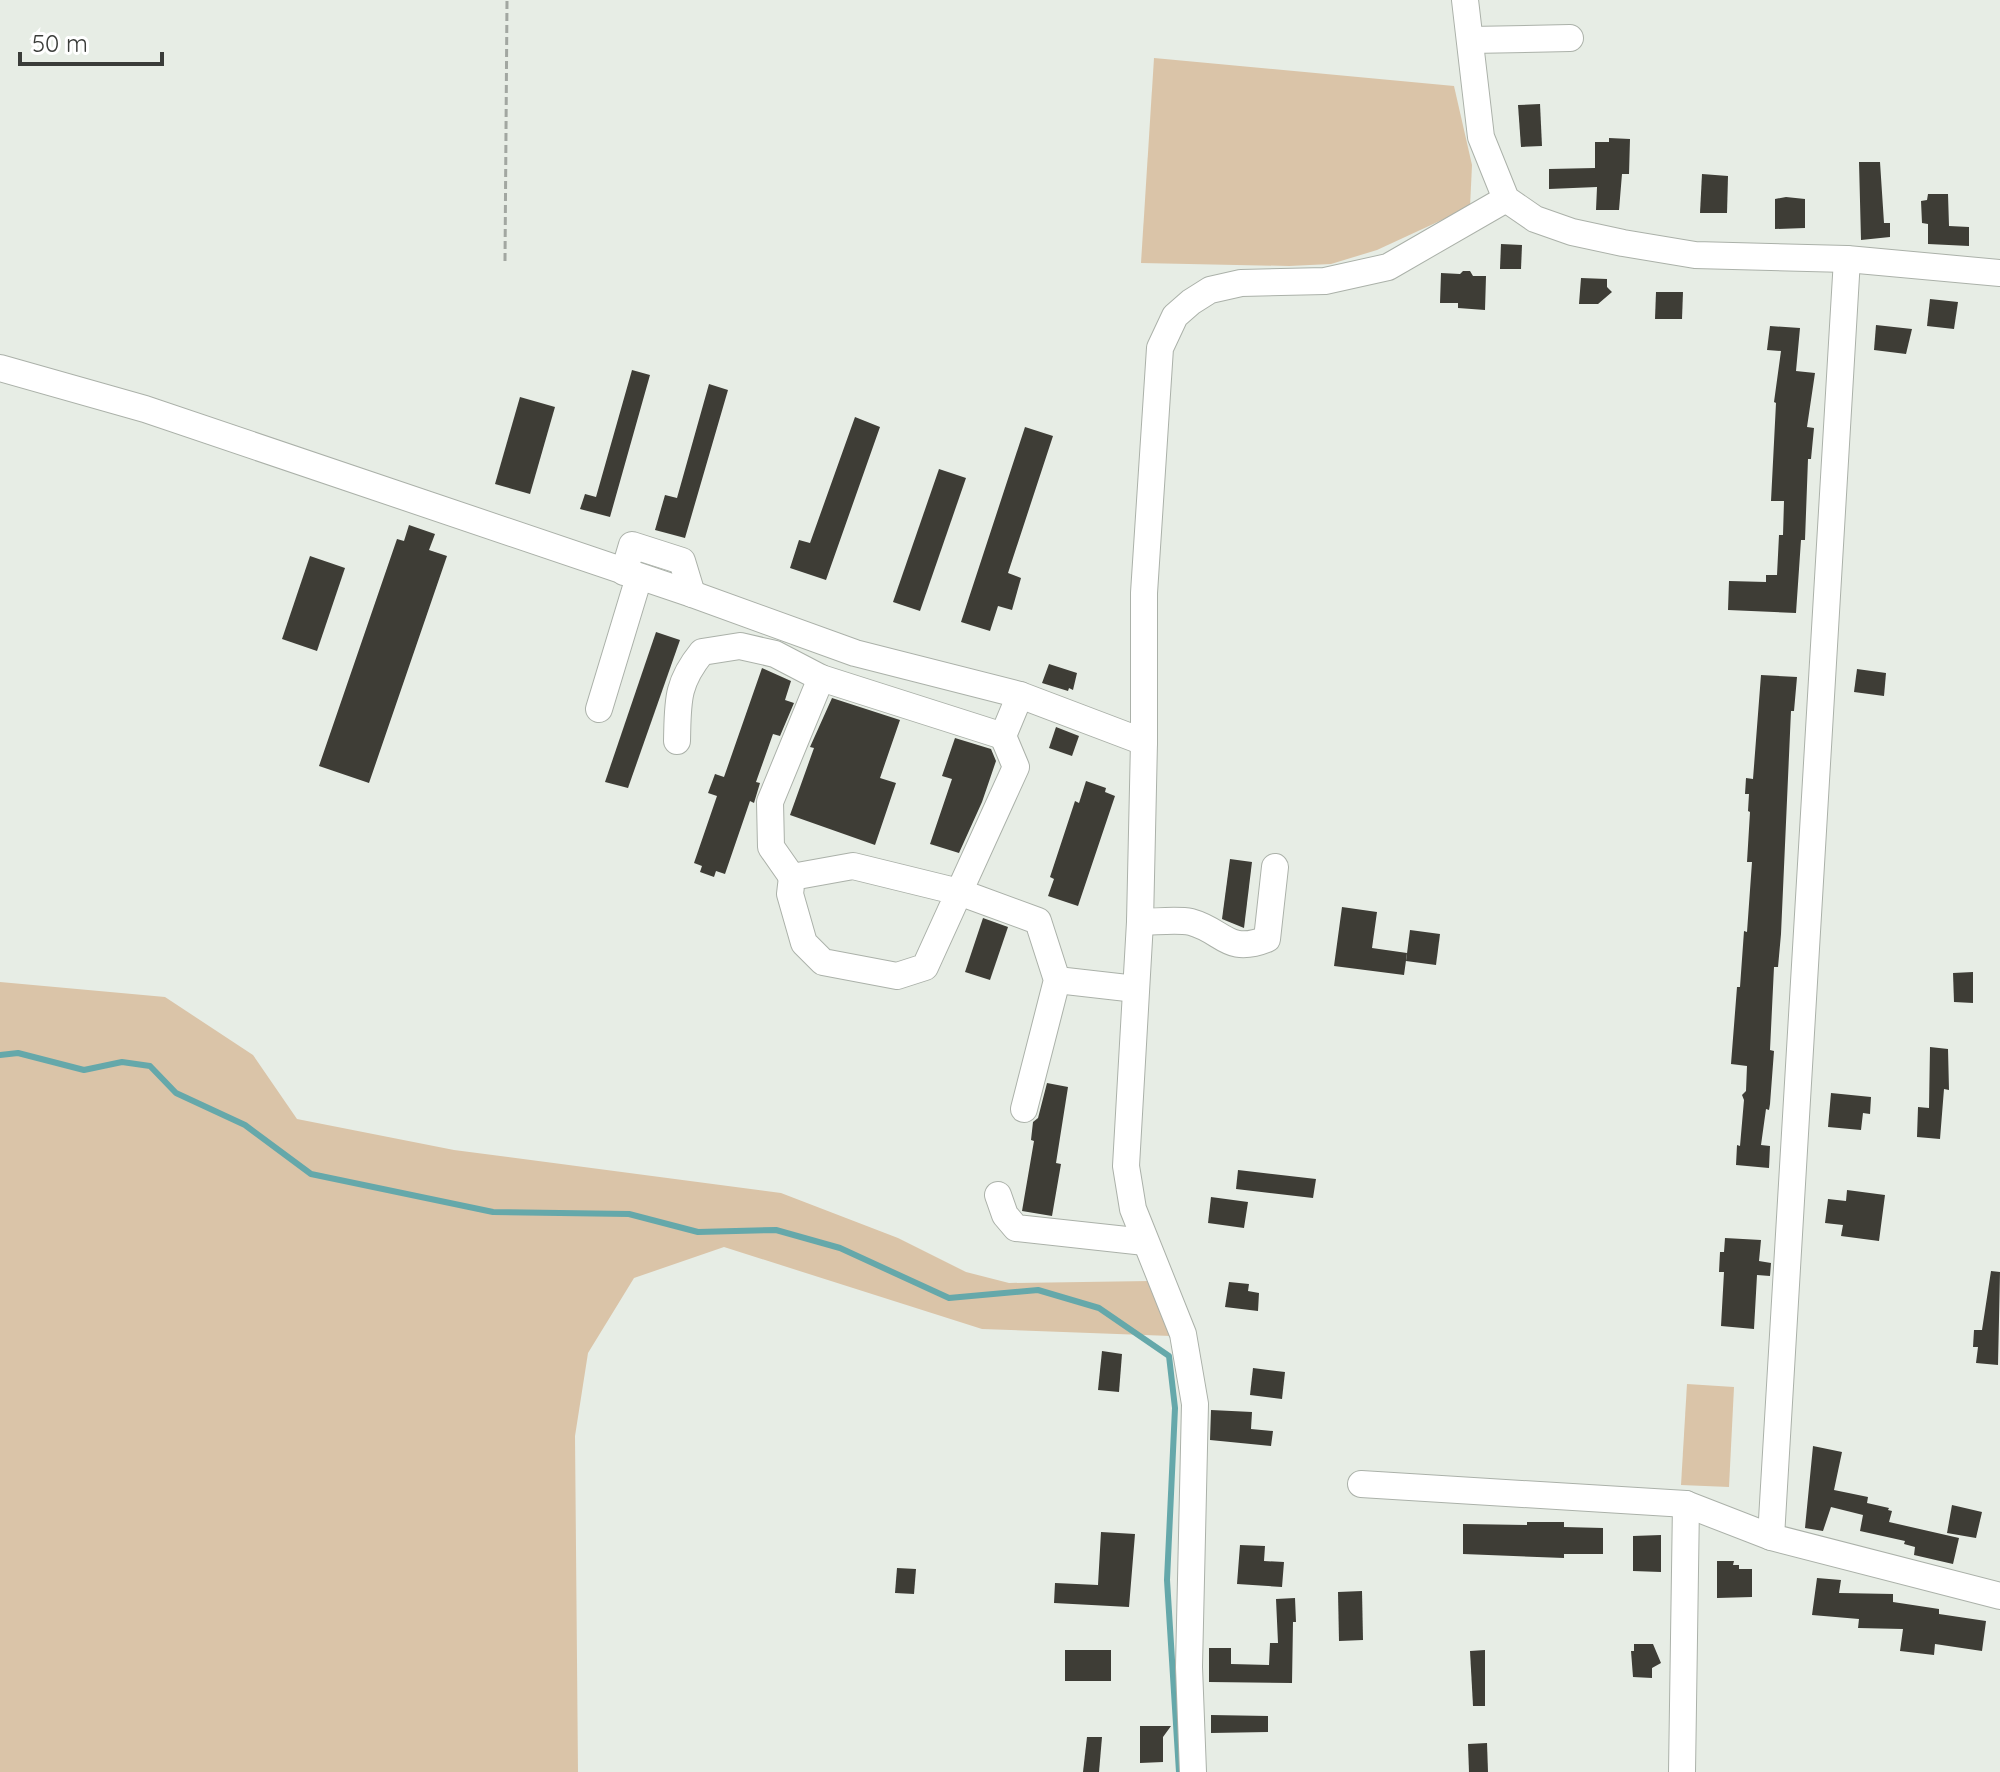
<svg xmlns="http://www.w3.org/2000/svg" width="2000" height="1772" viewBox="0 0 2000 1772" font-family="Quicksand,sans-serif">
  <rect width="100%" height="100%" fill="#e7ede5"/>
  <g fill="#dac4a8">
    <polygon points="1154,58 1454,86 1472,165 1470,207 1377,250 1331,264 1289,266 1141,263"/>
    <polygon points="0,982 165,997 253,1055 297,1119 454,1150 781,1193 898,1238 966,1272 1009,1283 1150,1281 1171,1336 982,1329 724,1247 634,1278 588,1353 575,1436 578,1772 0,1772"/>
    <polygon points="1687,1384 1734,1387 1729,1487 1681,1485"/>
  </g>
  <g fill="none" stroke-linecap="round" stroke-linejoin="round">
    <polyline stroke="#65a8aa" stroke-width="6" points="0,1055 18,1053 84,1070 122,1062 150,1066 176,1093 245,1125 311,1174 493,1212 629,1214 698,1232 776,1230 840,1248 949,1298 1038,1290 1099,1308 1169,1356 1175,1408 1167,1580 1179,1772"/>
  </g>
  <g fill="#3e3d36">
    <polygon points="1540,104 1542,146 1521,147 1518,105"/>
    <polygon points="1609,138 1630,139 1629,174 1622,174 1619,210 1596,210 1597,187 1549,189 1549,169 1595,168 1595,142 1609,142"/>
    <polygon points="1859,162 1880,162 1884,223 1890,223 1890,237 1861,240"/>
    <polygon points="1702,174 1728,176 1727,213 1700,213"/>
    <polygon points="1928,194 1948,194 1949,226 1969,227 1969,246 1928,244 1928,224 1922,223 1921,201 1927,200"/>
    <polygon points="1786,197 1805,199 1805,228 1775,229 1775,199"/>
    <polygon points="1501,244 1522,245 1521,269 1500,269"/>
    <polygon points="1463,271 1470,271 1473,276 1486,276 1485,310 1458,308 1458,303 1440,303 1441,273 1460,274"/>
    <polygon points="1581,278 1607,279 1607,287 1612,292 1598,304 1579,304"/>
    <polygon points="1656,292 1683,292 1682,319 1655,319"/>
    <polygon points="1930,299 1958,302 1954,329 1927,326"/>
    <polygon points="1876,325 1912,329 1906,354 1874,350"/>
    <polygon points="1770,326 1800,328 1796,371 1815,373 1807,427 1814,428 1811,459 1808,459 1805,540 1801,540 1796,613 1728,610 1729,581 1766,582 1766,575 1777,575 1779,535 1783,535 1784,501 1771,501 1776,403 1774,402 1781,351 1767,350"/>
    <polygon points="632,370 650,375 610,517 580,509 585,494 596,497"/>
    <polygon points="709,384 728,390 685,538 655,530 665,495 677,498"/>
    <polygon points="520,397 555,407 530,494 495,484"/>
    <polygon points="855,417 880,427 826,580 790,568 799,540 810,543"/>
    <polygon points="1025,427 1053,436 1008,573 1021,578 1012,610 998,606 990,631 961,622"/>
    <polygon points="939,469 966,478 920,611 893,602"/>
    <polygon points="409,525 435,534 429,550 447,556 369,783 319,766 397,539 404,541"/>
    <polygon points="310,556 345,568 317,651 282,639"/>
    <polygon points="656,632 680,640 628,788 605,782"/>
    <polygon points="1049,664 1077,673 1073,690 1069,688 1068,691 1042,683"/>
    <polygon points="762,668 791,681 785,700 794,703 780,736 773,734 756,782 760,783 754,803 750,801 725,874 716,871 714,877 700,872 702,866 694,863 717,796 708,793 715,774 724,777"/>
    <polygon points="1857,669 1886,673 1884,696 1854,692"/>
    <polygon points="1761,675 1797,677 1794,711 1791,711 1781,934 1778,967 1774,967 1770,1050 1774,1051 1770,1104 1769,1110 1766,1109 1761,1145 1770,1146 1769,1168 1736,1165 1737,1145 1740,1146 1744,1100 1742,1095 1746,1091 1747,1066 1731,1064 1737,987 1740,987 1744,931 1747,932 1752,862 1747,862 1750,812 1748,811 1749,794 1745,794 1746,778 1753,779"/>
    <polygon points="832,698 900,720 880,778 896,783 875,845 790,815 814,748 810,747"/>
    <polygon points="1056,727 1079,736 1072,756 1049,748"/>
    <polygon points="955,738 991,749 996,761 982,802 959,853 930,844 952,779 942,776"/>
    <polygon points="1086,781 1106,788 1105,792 1115,796 1078,906 1048,896 1054,879 1050,877 1075,801 1079,803"/>
    <polygon points="1230,859 1252,862 1244,928 1222,919"/>
    <polygon points="1342,907 1377,912 1372,948 1407,953 1404,975 1334,966"/>
    <polygon points="983,918 1008,927 990,980 965,972"/>
    <polygon points="1410,930 1440,934 1436,965 1406,961"/>
    <polygon points="1973,972 1973,1003 1954,1002 1953,973"/>
    <polygon points="1930,1047 1948,1049 1949,1090 1944,1089 1940,1139 1917,1137 1918,1107 1929,1108"/>
    <polygon points="1047,1083 1068,1087 1056,1163 1061,1164 1052,1216 1022,1211 1034,1141 1031,1140 1033,1122 1038,1118"/>
    <polygon points="1831,1093 1871,1097 1870,1114 1863,1113 1861,1130 1828,1127"/>
    <polygon points="1238,1170 1316,1179 1313,1198 1236,1189"/>
    <polygon points="1847,1190 1885,1195 1879,1241 1841,1236 1843,1225 1825,1223 1828,1199 1846,1201"/>
    <polygon points="1211,1197 1248,1202 1244,1228 1208,1223"/>
    <polygon points="1725,1238 1761,1240 1759,1261 1771,1263 1770,1276 1757,1275 1754,1329 1721,1326 1724,1272 1719,1272 1720,1252 1724,1252"/>
    <polygon points="1991,1271 2000,1272 1998,1365 1976,1363 1978,1347 1973,1347 1974,1330 1982,1330"/>
    <polygon points="1229,1282 1249,1284 1248,1291 1259,1293 1258,1311 1225,1307"/>
    <polygon points="1102,1351 1122,1354 1119,1392 1098,1390"/>
    <polygon points="1253,1368 1285,1372 1282,1399 1250,1395"/>
    <polygon points="1211,1410 1252,1412 1251,1429 1273,1431 1271,1446 1210,1440"/>
    <polygon points="1813,1446 1842,1452 1834,1490 1868,1497 1867,1503 1889,1508 1888,1510 1892,1511 1889,1522 1959,1538 1953,1564 1914,1555 1915,1547 1904,1544 1905,1541 1860,1531 1863,1515 1831,1507 1823,1531 1805,1528"/>
    <polygon points="1952,1505 1982,1512 1976,1538 1947,1533"/>
    <polygon points="1527,1522 1564,1522 1564,1527 1603,1528 1603,1554 1564,1554 1564,1558 1463,1554 1463,1524 1527,1525"/>
    <polygon points="1101,1532 1135,1534 1129,1607 1054,1603 1055,1583 1098,1585"/>
    <polygon points="1661,1535 1661,1572 1633,1571 1633,1536"/>
    <polygon points="1240,1545 1265,1546 1264,1561 1284,1562 1282,1587 1237,1584"/>
    <polygon points="1717,1561 1734,1561 1733,1565 1739,1565 1739,1569 1752,1569 1752,1597 1717,1598"/>
    <polygon points="897,1568 916,1569 914,1594 895,1593"/>
    <polygon points="1817,1578 1841,1580 1839,1593 1893,1594 1893,1602 1939,1609 1939,1614 1986,1621 1982,1651 1935,1644 1934,1655 1900,1651 1903,1629 1858,1628 1859,1619 1812,1615"/>
    <polygon points="1362,1591 1363,1640 1339,1641 1338,1592"/>
    <polygon points="1295,1598 1296,1622 1293,1622 1292,1683 1209,1682 1209,1648 1231,1648 1231,1664 1269,1665 1270,1643 1278,1643 1276,1599"/>
    <polygon points="1634,1644 1653,1644 1661,1663 1652,1668 1652,1678 1633,1677 1631,1651 1634,1651"/>
    <rect x="1065" y="1650" width="46" height="31"/>
    <polygon points="1485,1650 1485,1706 1473,1706 1470,1651"/>
    <polygon points="1211,1715 1268,1716 1268,1732 1211,1733"/>
    <polygon points="1140,1726 1171,1726 1163,1737 1163,1762 1140,1763"/>
    <polygon points="1087,1737 1102,1737 1099,1772 1083,1772"/>
    <polygon points="1487,1743 1488,1772 1469,1772 1468,1744"/>
  </g>
  <g fill="none" stroke-linecap="round" stroke-linejoin="round">
    <g stroke="#abb1a9" stroke-width="28">
      <g id="minor">
        <polyline points="1465,0 1481,137 1506,199 1535,219 1572,232 1623,243 1695,255 1847,259 2000,273"/>
        <polyline points="1470,40 1570,38"/>
        <polyline points="1847,259 1771,1537 2000,1596"/>
        <polyline points="0,368 145,409 692,594 855,653 1020,695 1144,742"/>
        <polyline points="624,572 632,545 682,561 692,594"/>
        <polyline points="1020,695 1003,736 1016,767 925,967 897,976 823,962 804,943 790,894 792,877 853,866 959,892 1038,921 1057,980 1024,1109"/>
        <polyline points="599,709 639,577"/>
        <path d="M677,741C678,702 676,684 702,652L740,646L775,654L821,678"/>
        <polyline points="792,877 771,847 770,802 821,678 1003,736"/>
        <path d="M1140,922C1156,922 1176,919 1191,922C1224,931 1227,955 1267,939L1275,867"/>
        <polyline points="1057,980 1136,989"/>
        <polyline points="998,1195 1005,1215 1016,1228 1145,1242"/>
        <polyline points="1361,1484 1686,1504 1771,1537"/>
        <polyline points="1193,1772 1189,1667 1195,1404 1183,1334 1133,1209 1126,1166 1140,922 1144,742 1144,593 1160,348 1175,316 1191,302 1210,290 1241,283 1325,281 1388,267 1506,199"/>
        <polyline points="1682,1772 1686,1504"/>
      </g>
    </g>
    <polyline stroke="#a2a7a1" stroke-width="3" stroke-dasharray="8 4" stroke-linecap="butt" points="505,261 507,0"/>
    <use href="#minor" stroke="#fff" stroke-width="26"/>
  </g>
  <path d="M20 52v12h142v-12" fill="none" stroke="#3a3c39" stroke-width="4"/>
  <text x="32" y="52" font-size="24" fill="#3a3c39" stroke="#ffffff" stroke-width="6" paint-order="stroke">50 m</text>
</svg>
